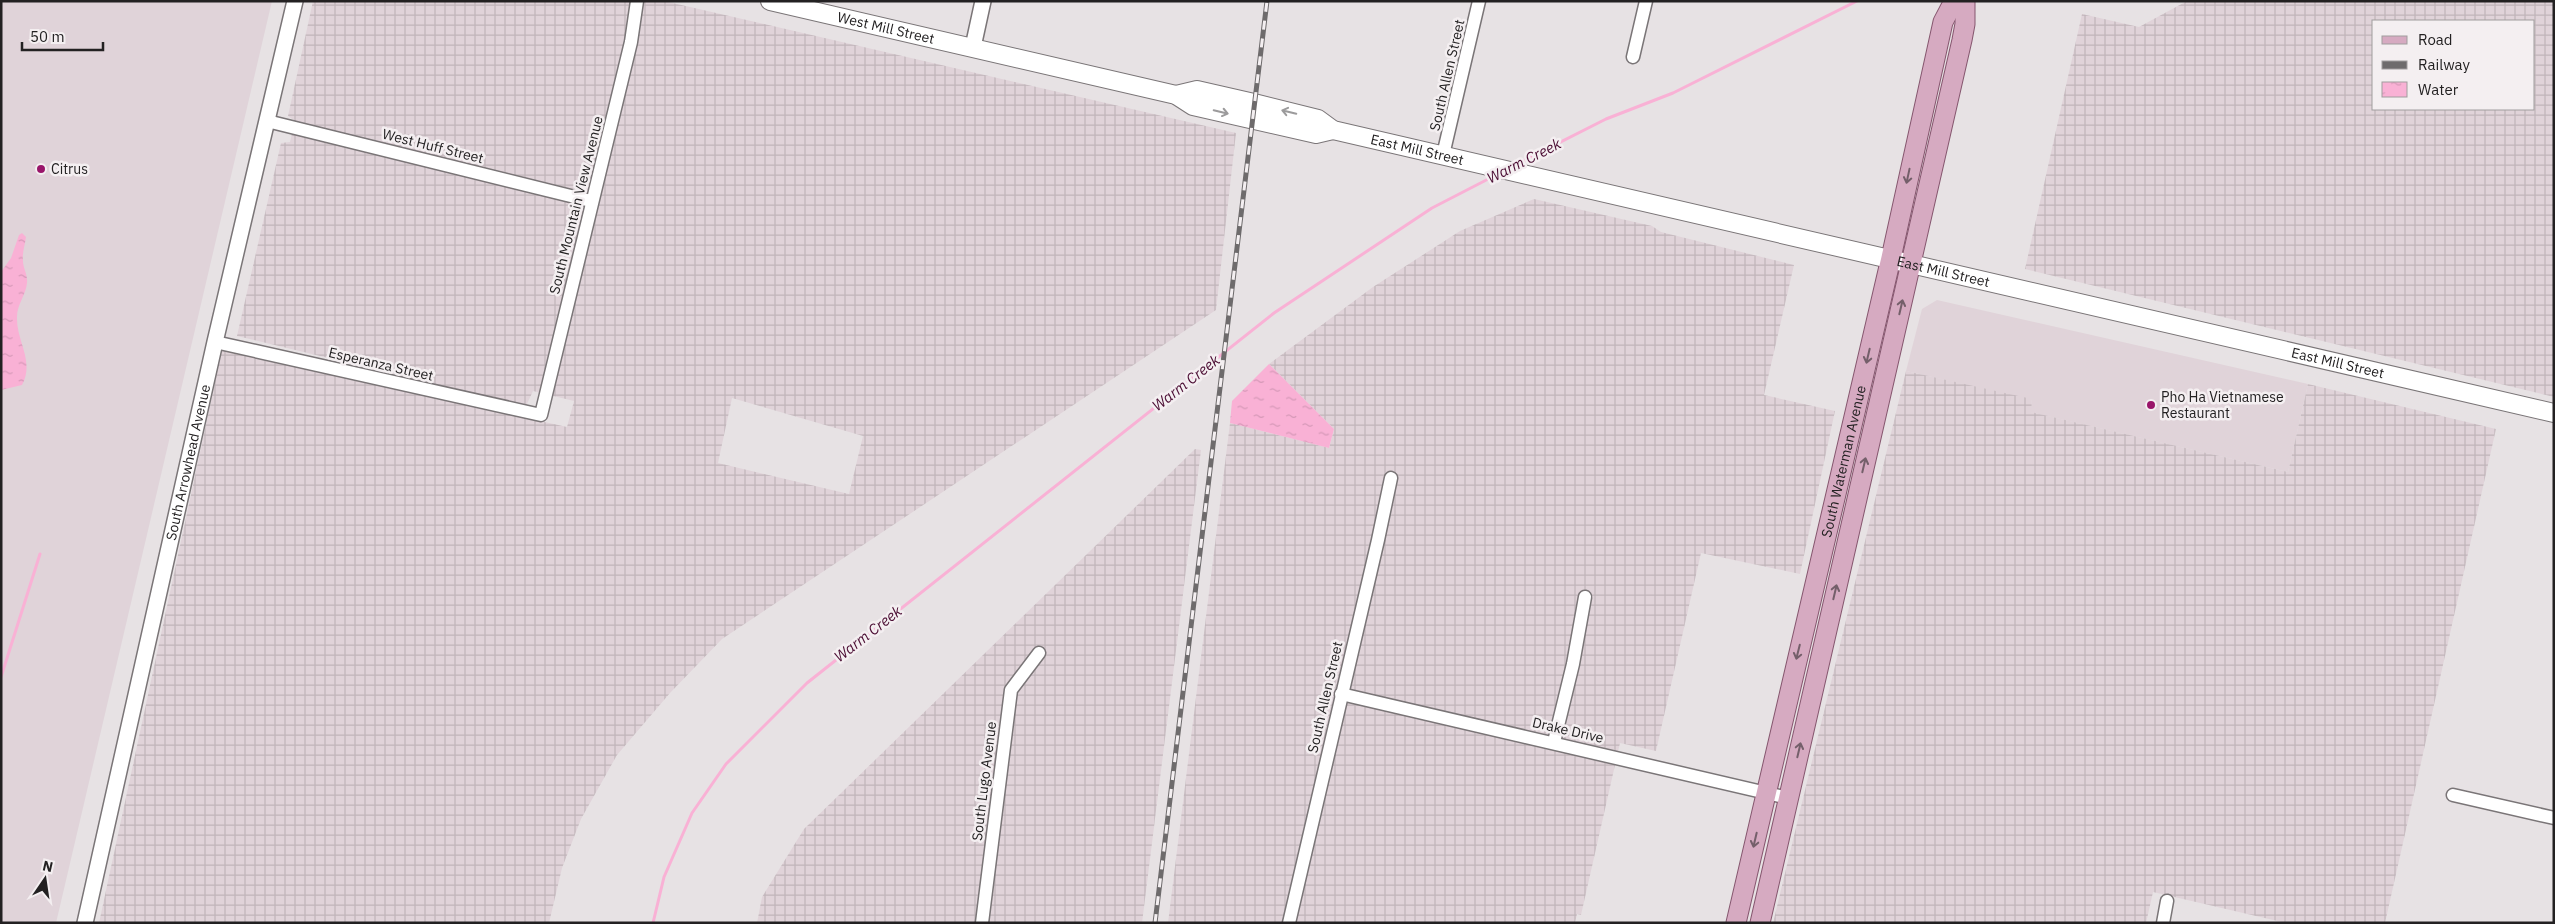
<svg xmlns="http://www.w3.org/2000/svg" width="2555" height="924" viewBox="0 0 2555 924" font-family="'IBM Plex Sans',sans-serif">
  <defs>
    <pattern id="industrial-grid" width="8" height="8" patternUnits="userSpaceOnUse" patternTransform="scale(1.25)"><rect width="8" height="8" fill="#e0d3d9"/><path d="M0 4h8M4 0v8" fill="none" stroke="#c0b5ba"/></pattern>
    <pattern id="water-ripples" width="26" height="14" patternUnits="userSpaceOnUse" patternTransform="scale(1.25)"><rect width="26" height="14" fill="#f9b1d5"/><path d="M2 4q2-2 4 0t4 0M15 11q2-2 4 0t4 0" fill="none" stroke="#d598b7"/></pattern>
  </defs>
  <rect width="100%" height="100%" fill="#e7e2e4"/>
  <g fill="#e0d3d9">
    <polygon points="1,1 272,1 56,923 1,923"/>
    <polygon points="1937,300 2308,384 2288,472 2030,412 2032,400 1906,371 1922,309"/>
  </g>
  <g fill="url(#industrial-grid)" fill-rule="evenodd">
    <path d="M313,1H664L1236,133L1216,310L722,639L670,693L617,755L581,819L562,868L549,923H99L222,350L567,427L574,401L533,391L526,406L237,336L281,143L290,142L295,121L288,116ZM732,398L863,436L849,494L718,463Z"/>
    <path d="M2187,1H2554V397L2025,269L2082,14L2139,27ZM2374,21H2534V109H2374Z"/>
    <polygon points="1534,199 1652,226 1661,232 1794,265 1764,395 1835,411 1800,574 1701,553 1656,751 1620,743 1581,915 1577,914 1575,923 1168,923 1230,423 1329,448 1334,429 1269,364 1373,287 1460,231"/>
    <polygon points="1906,371 2032,399 2031,412 2288,472 2308,384 2496,429 2385,923 2286,923 2153,892 2146,923 1773,923"/>
    <polygon points="1195,449 1201,450 1142,923 757,923 762,897 804,829"/>
  </g>
  <g fill="url(#water-ripples)">
    <path d="M22,233L26,237C25,245 22,253 23,261C23,268 28,275 27,283C26,295 17,304 17,317C16,341 35,361 22,385L1,390V272L11,258L19,235Z"/>
    <polygon points="1269,364 1334,429 1329,448 1230,423 1232,401"/>
  </g>
  <g fill="none" stroke-linecap="round" stroke-linejoin="round">
    <g stroke="#f9b1d5" stroke-width="3">
      <polyline points="1515,165 1606,119 1673,93 1857,1"/>
      <polyline points="1,677 40,554"/>
      <polyline points="653,923 664,877 692,813 726,764 807,683 1274,313 1432,208 1496,175"/>
    </g>
    <g stroke="#7a7577" stroke-width="15">
      <g id="minor">
        <polyline points="1633,57 1646,1"/>
        <polyline points="267,121 591,201"/>
        <polyline points="1443,155 1479,1"/>
        <polyline points="215,342 541,415 631,42 637,1"/>
        <polyline points="1341,694 1788,798"/>
        <polyline points="1554,742 1573,664 1585,597"/>
        <polyline points="2453,795 2554,818"/>
        <polyline points="982,923 1011,690 1039,653"/>
        <polyline points="1289,923 1378,540 1391,478"/>
        <polyline points="2163,923 2167,901"/>
      </g>
    </g>
    <g stroke="#7a7577" stroke-width="18">
      <g id="tertiary">
        <polyline points="973,47 983,1"/>
        <path id="s1" d="M85,923L215,342L295,1"/>
      </g>
    </g>
    <g stroke="#7a7577" stroke-width="20">
      <g id="secondary">
        <path id="s2" d="M770,1L1176,95L1193,106L1316,134L1333,130"/>
        <path id="s3" d="M1176,95L1197,90L1254,103L1318,119L1333,130L2554,413"/>
      </g>
    </g>
    <g stroke="#85566e" stroke-width="21">
      <g id="primary">
        <path id="s4" d="M1736,923L1891,258L1943,22L1954,1"/>
        <polyline points="1760,923 1962,40 1965,24 1965,1"/>
      </g>
    </g>
    <use href="#minor" stroke="#fff" stroke-width="12"/>
    <use href="#tertiary" stroke="#fff" stroke-width="15"/>
    <use href="#secondary" stroke="#fff" stroke-width="18"/>
    <use href="#primary" stroke="#d6aac1" stroke-width="19"/>
    <g stroke="#6e6b6c" stroke-width="5">
      <polyline id="rail" points="1155,923 1267,1"/>
    </g>
    <use href="#rail" stroke="#f4eff1" stroke-width="3" stroke-dasharray="9" stroke-linecap="butt"/>
  </g>
  <defs><path id="oneway-shaft" d="M-6 0H5M1.5-3L5.5 0L1.5 3" fill="none" stroke-width="1.6" stroke-linecap="round" stroke-linejoin="round" transform="scale(1.25)"/></defs>
  <g stroke="#9c9b9c">
    <use href="#oneway-shaft" transform="translate(1221 112) rotate(13)"/>
    <use href="#oneway-shaft" transform="translate(1289 112) rotate(-166)"/>
  </g>
  <g stroke="#745f6a">
    <use href="#oneway-shaft" transform="translate(1908 176) rotate(102)"/>
    <use href="#oneway-shaft" transform="translate(1901 307) rotate(-77)"/>
    <use href="#oneway-shaft" transform="translate(1868 356) rotate(103)"/>
    <use href="#oneway-shaft" transform="translate(1864 465) rotate(-77)"/>
    <use href="#oneway-shaft" transform="translate(1835 592) rotate(-77)"/>
    <use href="#oneway-shaft" transform="translate(1798 652) rotate(104)"/>
    <use href="#oneway-shaft" transform="translate(1799 750) rotate(-77)"/>
    <use href="#oneway-shaft" transform="translate(1755 840) rotate(103)"/>
  </g>
  <g fill="#99156a" stroke="#f4eff1" stroke-width="2">
    <circle cx="41" cy="169" r="5"/>
    <circle cx="2151" cy="405" r="5"/>
  </g>
  <g text-anchor="middle" stroke-width="5" stroke-linejoin="round" paint-order="stroke">
    <g font-size="14" fill="#232122" stroke="#f4eff1">
      <text dy="5" stroke="none"><textPath href="#s2" startOffset="119">West Mill Street</textPath></text>
      <text transform="translate(1447 75) rotate(-77)" y="5">South Allen Street</text>
      <text transform="translate(433 146) rotate(14)" y="5">West Huff Street</text>
      <text dy="5" stroke="none"><textPath href="#s3" startOffset="251">East Mill Street</textPath></text>
      <text transform="translate(576 205) rotate(-76)" y="5">South Mountain View Avenue</text>
      <text dy="5" stroke="none"><textPath href="#s3" startOffset="791">East Mill Street</textPath></text>
      <text dy="5" stroke="none"><textPath href="#s3" startOffset="1196">East Mill Street</textPath></text>
      <text transform="translate(381 364) rotate(13)" y="5">Esperanza Street</text>
      <text dy="5" stroke="none"><textPath href="#s4" startOffset="474">South Waterman Avenue</textPath></text>
      <text dy="5" stroke="none"><textPath href="#s1" startOffset="472">South Arrowhead Avenue</textPath></text>
      <text transform="translate(1325 697) rotate(-77)" y="5">South Allen Street</text>
      <text transform="translate(1568 730) rotate(13)" y="5">Drake Drive</text>
      <text transform="translate(984 781) rotate(-83)" y="5">South Lugo Avenue</text>
    </g>
    <g font-size="14" fill="#232122" stroke="#f4eff1" text-anchor="start">
      <text x="51" y="174">Citrus</text>
      <text x="2161" y="402">Pho Ha Vietnamese<tspan x="2161" dy="16">Restaurant</tspan></text>
    </g>
    <g font-size="15" font-style="italic" fill="#4a0c32" stroke="#f4eff1">
      <text transform="translate(1524 161) rotate(-27)" y="5">Warm Creek</text>
      <text transform="translate(1186 383) rotate(-38)" y="5">Warm Creek</text>
      <text transform="translate(868 634) rotate(-38)" y="5">Warm Creek</text>
    </g>
  </g>
  <rect width="2555" height="924" fill="none" stroke="#232122" stroke-width="5"/>
  <rect x="2372" y="20" width="162" height="90" fill="#f4eff1" stroke="#a09d9e"/>
  <rect x="2382" y="36" width="25" height="8" fill="#d6aac1" stroke="#a09d9e"/>
  <text x="2418" y="45" font-size="15" fill="#232122">Road</text>
  <rect x="2382" y="61" width="25" height="8" fill="#6e6b6c" stroke="#a09d9e"/>
  <text x="2418" y="70" font-size="15" fill="#232122">Railway</text>
  <rect x="2382" y="82" width="25" height="15" fill="url(#water-ripples)" stroke="#a09d9e"/>
  <text x="2418" y="95" font-size="15" fill="#232122">Water</text>
  <g transform="translate(45 879) rotate(13)" stroke="#f4eff1" stroke-width="4" paint-order="stroke">
  <path d="M0-4L9 19L0 12L-9 19Z" fill="#232122"/>
  <text y="-8" font-size="14" font-weight="bold" text-anchor="middle" fill="#232122">N</text>
  </g>
  <path d="M22 42v8h81v-8" fill="none" stroke="#232122" stroke-width="2.5"/>
  <text x="30" y="42" font-size="15" fill="#232122" stroke="#f4eff1" stroke-width="4" paint-order="stroke">50 m</text>
</svg>
